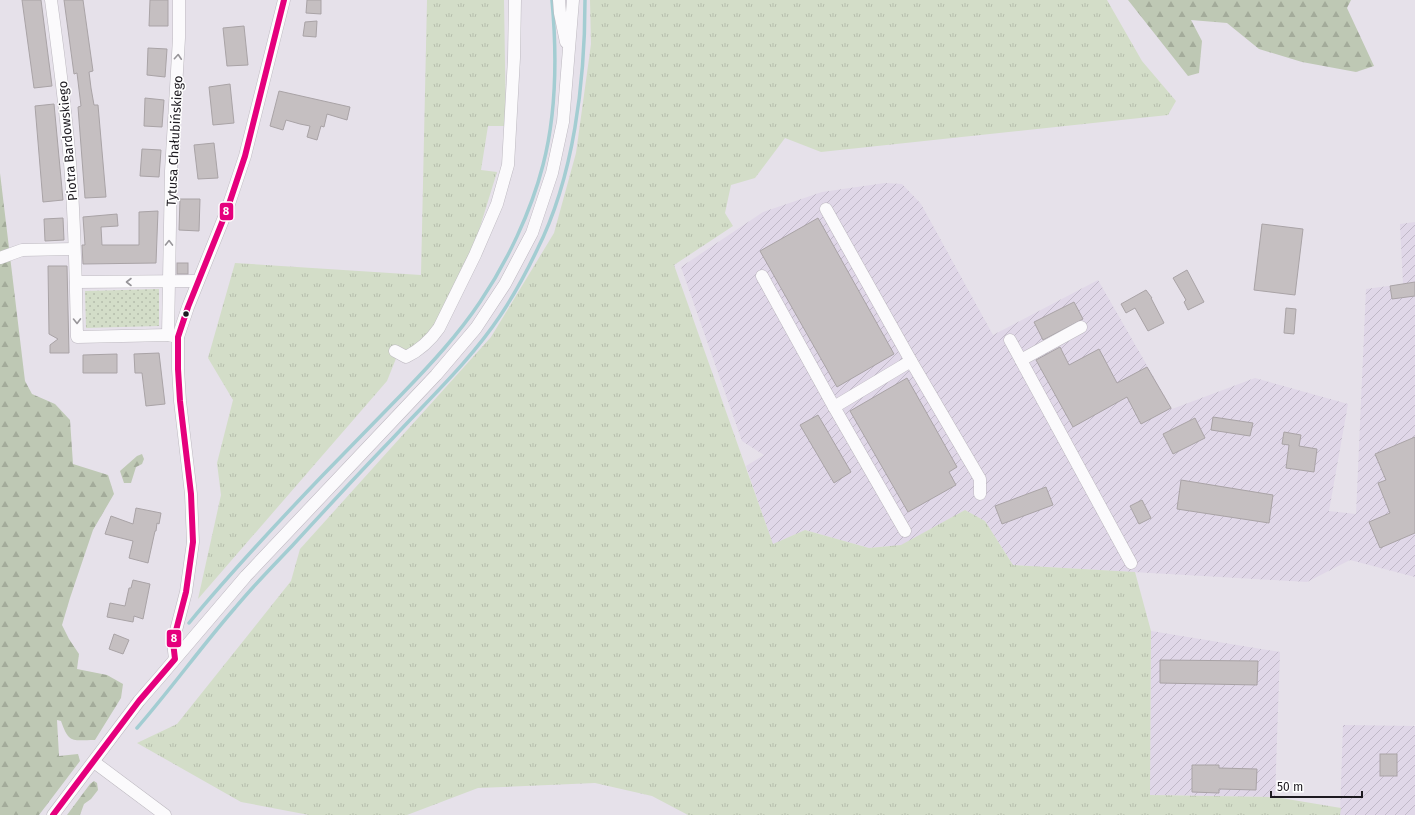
<svg xmlns="http://www.w3.org/2000/svg" width="1415" height="815" viewBox="0 0 1415 815" font-family="'Fira Sans',sans-serif">
  <defs>
    <pattern id="industrial-furrows" width="10" height="10" patternUnits="userSpaceOnUse"><rect width="10" height="10" fill="#e0d7e8"/><path d="M-1 1l2-2M0 10L10 0M9 11l2-2" fill="none" stroke="#c0b8c7"/></pattern>
    <pattern id="grass-tufts" width="24" height="20" patternUnits="userSpaceOnUse"><rect width="24" height="20" fill="#d3ddc8"/><path d="M3 7l-1-3M5 7V3M7 7l1-3M15 17l-1-3M17 17v-4M19 17l1-3" fill="none" stroke="#b5bdac"/></pattern>
    <pattern id="forest-firs" width="22" height="20" patternUnits="userSpaceOnUse"><rect width="22" height="20" fill="#bec8b4"/><path d="M5 1l3.5 6h-7zM16 11l3.5 6h-7z" fill="#a3ab9a"/></pattern>
    <pattern id="park-dots" width="8" height="8" patternUnits="userSpaceOnUse"><rect width="8" height="8" fill="#d3ddc8"/><path d="M2 2h.1M6 6h.1" fill="none" stroke="#b5bdac" stroke-width="1.8" stroke-linecap="round"/></pattern>
  </defs>
  <rect width="100%" height="100%" fill="#e6e1ea"/>
  <g fill="url(#industrial-furrows)">
    <polygon points="885,183 902,184 921,204 993,335 1098,280 1172,409 1255,378 1348,404 1329,511 1356,514 1366,289 1403,284 1400,224 1415,222 1415,577 1350,560 1307,582 1013,565 985,521 965,510 902,545 869,548 805,530 773,545 746,466 764,455 742,441 681,267 763,212 822,192"/>
    <polygon points="1151,631 1280,652 1275,797 1150,795"/>
    <polygon points="1343,725 1415,726 1415,815 1340,815"/>
  </g>
  <g fill="url(#grass-tufts)">
    <polygon points="427,0 504,0 506,126 488,126 481,170 497,172 476,240 428,343 397,356 387,381 198,599 221,495 217,463 233,400 208,358 235,263 421,275"/>
    <polygon points="590,0 1107,0 1142,61 1176,101 1168,115 821,152 785,138 755,178 731,185 725,213 733,226 674,265 773,544 805,530 869,548 901,545 965,510 985,521 1013,565 1135,572 1151,631 1150,795 1275,797 1341,808 1340,815 688,815 652,796 595,783 478,788 407,815 309,815 241,802 137,743 177,724 291,581 300,549 491,337 554,233 576,153 591,44"/>
  </g>
  <g fill="url(#forest-firs)">
    <polygon points="1128,0 1351,0 1347,8 1374,66 1356,72 1302,62 1259,49 1227,23 1191,20 1202,41 1199,73 1188,76"/>
    <path d="M0,173L25,381L32,394L55,404L70,420L73,464L108,475L114,494L93,530L70,598L62,625L69,639L79,654L77,669L107,675L123,684L121,698L95,740C72,740 69,744 61,721L57,720L59,756L78,754L80,761L39,815H0Z"/>
    <polygon points="142,454 144,459 142,464 136,467 131,483 124,483 120,471 137,456"/>
    <polygon points="94,781 97,783 98,790 91,799 84,804 80,815 67,815 90,784"/>
  </g>
  <polygon fill="url(#park-dots)" points="159,289 159,326 86,328 85,291"/>
  <g fill="none" stroke-linecap="round" stroke-linejoin="round">
    <g stroke="#a3cdd2" stroke-width="3.5">
      <path d="M189,623C231,572 277,523 323,475C349,448 376,421 402,394C430,365 458,335 480,302C507,262 531,212 543,165C557,111 557,55 552,0"/>
      <path d="M137,728C171,689 201,647 235,608C253,586 273,566 292,546C325,510 358,474 392,439C429,399 470,361 500,316C514,295 526,273 537,250C574,177 585,81 585,0"/>
    </g>
  </g>
  <g fill="#c5bfc1" stroke="#a9a3a6">
    <polygon points="22,0 41,0 52,86 34,88"/>
    <polygon points="64,0 83,0 93,71 89,72 91,88 94,105 98,105 106,197 85,198 78,107 81,106 77,73 74,74"/>
    <polygon points="150,0 168,0 168,26 149,26"/>
    <polygon points="307,0 321,0 321,14 306,13"/>
    <polygon points="317,21 316,37 303,36 305,22"/>
    <polygon points="244,26 248,65 227,66 223,28"/>
    <polygon points="148,48 167,49 165,77 147,75"/>
    <polygon points="230,84 234,123 213,125 209,87"/>
    <polygon points="279,91 350,107 347,120 327,114 324,127 321,126 317,140 307,137 310,126 300,124 286,120 283,130 270,126"/>
    <polygon points="145,98 164,100 162,127 144,126"/>
    <polygon points="54,104 63,200 43,202 35,106"/>
    <polygon points="214,143 218,178 198,179 194,145"/>
    <polygon points="142,149 161,150 159,177 140,176"/>
    <polygon points="180,199 200,199 199,231 179,230"/>
    <polygon points="158,211 156,263 83,264 82,245 85,245 83,217 117,214 118,226 101,227 102,245 139,245 139,212"/>
    <polygon points="63,218 64,240 45,241 44,219"/>
    <polygon points="818,218 894,354 837,387 760,251"/>
    <polygon points="1262,224 1303,229 1295,295 1254,290"/>
    <rect x="177" y="263" width="11" height="11"/>
    <polygon points="48,266 67,266 69,353 50,353 50,345 58,339 49,334"/>
    <polygon points="1187,270 1204,302 1188,310 1184,302 1186,300 1173,278"/>
    <polygon points="1415,282 1415,296 1392,299 1390,286"/>
    <polygon points="1146,290 1152,298 1151,298 1164,323 1148,331 1135,308 1126,313 1121,304"/>
    <polygon points="1074,302 1083,319 1043,340 1034,322"/>
    <polygon points="1286,308 1296,309 1294,334 1284,333"/>
    <polygon points="1060,347 1069,365 1099,349 1117,383 1147,367 1171,408 1141,424 1127,397 1073,427 1036,360"/>
    <polygon points="159,353 165,404 146,406 142,373 135,373 134,354"/>
    <polygon points="117,354 117,373 83,373 83,355"/>
    <polygon points="907,378 957,467 949,472 956,485 908,512 850,411"/>
    <polygon points="818,415 851,472 834,483 800,425"/>
    <polygon points="1213,417 1253,423 1250,436 1211,430"/>
    <polygon points="1195,418 1205,438 1173,454 1163,434"/>
    <polygon points="1284,432 1301,435 1299,446 1317,449 1314,472 1286,468 1289,445 1282,444"/>
    <polygon points="1415,437 1415,533 1380,548 1369,522 1390,513 1378,483 1386,480 1375,454"/>
    <polygon points="1181,480 1273,495 1269,523 1177,509"/>
    <polygon points="1046,487 1053,505 1002,524 995,506"/>
    <polygon points="1142,500 1151,518 1139,524 1130,506"/>
    <polygon points="136,508 161,513 159,524 157,523 156,531 155,531 148,563 129,558 133,541 105,534 111,516 133,524"/>
    <polygon points="133,580 150,584 143,619 134,616 133,622 107,617 110,603 125,606 129,588 131,588"/>
    <polygon points="114,634 129,640 123,654 109,649"/>
    <polygon points="1160,660 1258,661 1257,685 1160,683"/>
    <rect x="1380" y="754" width="17" height="22"/>
    <polygon points="1192,765 1219,765 1219,768 1257,769 1256,790 1219,789 1219,793 1192,792"/>
  </g>
  <g fill="none" stroke-linecap="round" stroke-linejoin="round">
    <g stroke="#bdb9c0" stroke-width="13">
      <g id="minor">
        <path d="M51,0C59,58 67,117 71,176C75,229 76,283 77,337L168,335L178,337"/>
        <polyline points="559,0 560,13 566,42"/>
        <polyline points="826,209 911,361 980,479 980,494"/>
        <polyline points="0,258 22,250 74,249"/>
        <polyline points="762,276 834,407"/>
        <polyline points="76,282 198,281"/>
        <polyline points="168,335 171,171 179,38 179,0"/>
        <polyline points="1010,340 1131,563"/>
        <path d="M395,351L406,357C420,350 430,341 439,328L475,255L497,204L508,165L514,58L515,0"/>
        <polyline points="1021,360 1081,327"/>
        <polyline points="905,531 834,407 911,361"/>
        <polyline points="175,659 173,642 186,592 193,542 191,494 180,401 178,369 178,337 188,307 227,210 245,156 284,0"/>
        <polyline points="94,762 165,815"/>
        <polyline points="53,815 139,701 159,678 246,576 436,375 476,328 505,284 532,233 552,173 563,122 573,0"/>
      </g>
    </g>
    <use href="#minor" stroke="#fbfafc" stroke-width="12"/>
    <g stroke="#fff" stroke-width="9">
      <polyline id="bus-1" points="53,815 139,701 175,659 173,642 186,592 193,542 191,494 180,401 178,369 178,337 188,307 227,210 245,156 284,0"/>
    </g>
    <use href="#bus-1" stroke="#e5007d" stroke-width="6"/>
  </g>
  <defs><path id="oneway-chevron" d="M-2-3.5L2.5 0L-2 3.5" fill="none" stroke-width="1.6" stroke-linecap="round" stroke-linejoin="round"/></defs>
  <g stroke="#979599">
    <use href="#oneway-chevron" transform="translate(178 57) rotate(-86)"/>
    <use href="#oneway-chevron" transform="translate(169 243) rotate(-89)"/>
    <use href="#oneway-chevron" transform="translate(129 282) rotate(180)"/>
    <use href="#oneway-chevron" transform="translate(77 321) rotate(89)"/>
  </g>
  <circle fill="#1d1a20" stroke="#fff" stroke-width="1.5" cx="186" cy="314" r="3.5"/>
  <g text-anchor="middle" stroke-width="3" stroke-linejoin="round" paint-order="stroke">
    <g font-size="13" fill="#1d1a20" stroke="#fff">
      <text transform="translate(67 141) rotate(-95)" y="5">Piotra Bardowskiego</text>
      <text transform="translate(174 141) rotate(-87)" y="5">Tytusa Chałubińskiego</text>
    </g>
  </g>
  <g stroke="#fff" stroke-width="1.5">
    <rect x="219" y="202" width="15" height="19" rx="4" fill="#e5007d"/>
    <rect x="166" y="629" width="16" height="19" rx="4" fill="#e5007d"/>
  </g>
  <g font-size="11" text-anchor="middle" font-weight="bold" fill="#fff">
    <text x="226" y="215">8</text>
    <text x="174" y="642">8</text>
  </g>
  <path d="M1271 791v6h91v-6" fill="none" stroke="#1d1a20" stroke-width="2"/>
  <text x="1277" y="791" font-size="12" fill="#1d1a20" stroke="#ffffff" stroke-width="3" paint-order="stroke">50 m</text>
</svg>
